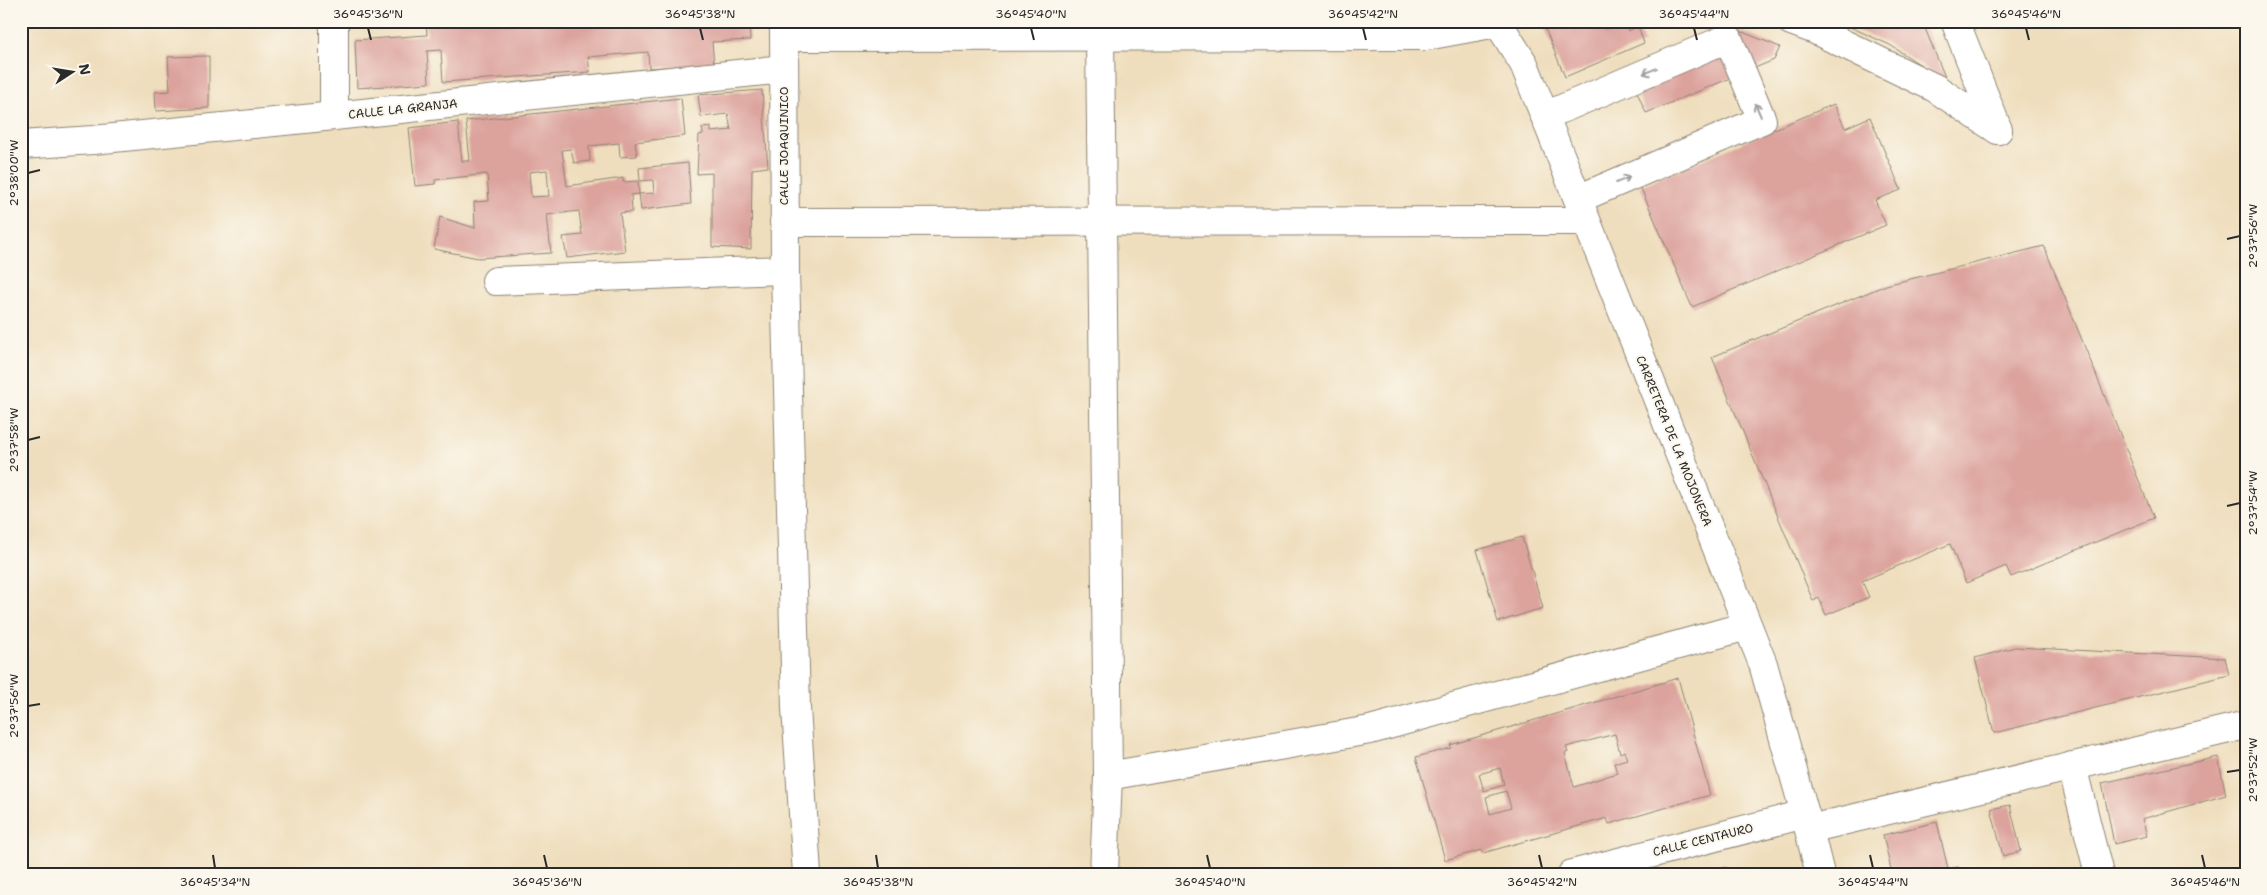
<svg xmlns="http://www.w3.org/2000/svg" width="2267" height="895" viewBox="0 0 2267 895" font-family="'Shantell Sans',sans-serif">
  <rect width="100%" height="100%" fill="#fbf7ec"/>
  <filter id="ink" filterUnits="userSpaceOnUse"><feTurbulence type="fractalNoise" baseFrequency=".02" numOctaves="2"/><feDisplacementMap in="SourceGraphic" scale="10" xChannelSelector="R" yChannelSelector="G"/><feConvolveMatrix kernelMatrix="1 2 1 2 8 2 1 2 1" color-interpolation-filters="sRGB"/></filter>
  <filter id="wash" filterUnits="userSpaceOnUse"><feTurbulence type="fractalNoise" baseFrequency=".0096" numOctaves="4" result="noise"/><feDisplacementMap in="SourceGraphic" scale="20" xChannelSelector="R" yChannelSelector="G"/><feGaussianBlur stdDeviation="1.12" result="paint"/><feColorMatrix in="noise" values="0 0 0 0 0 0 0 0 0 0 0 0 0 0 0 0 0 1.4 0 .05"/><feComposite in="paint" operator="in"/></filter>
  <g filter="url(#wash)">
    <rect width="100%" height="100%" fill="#efdebd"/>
    <g id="blocks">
      <g fill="#dca29c" fill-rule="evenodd">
        <polygon points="426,21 749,21 750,40 712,42 714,64 649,68 648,52 588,57 590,72 443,82 441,50 427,51 429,83 357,88 355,40 427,35"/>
        <polygon points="1542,21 1603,21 1606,29 1623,22 1628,31 1638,26 1644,43 1565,77"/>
        <polygon points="1837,21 1922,21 1947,82 1890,45"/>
        <polygon points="1735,29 1780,47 1774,60 1646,113 1629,73"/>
        <polygon points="209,56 209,108 156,111 155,92 170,91 168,57"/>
        <polygon points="762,90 768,167 752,169 751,249 712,247 712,173 697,174 699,135 703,134 702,128 711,127 711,132 731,130 728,114 701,117 698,95"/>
        <path d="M681,98L685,136L635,142L637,156L620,157L619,143L589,146L590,161L574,163L571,149L562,150L567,186L623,178V182L638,181L639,194L631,195L632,212L620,213L625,251L567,258L563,237L582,235L579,211L547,215L551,253L478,258L434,249L440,217L475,228L474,202L489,201L487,174L435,180V184L415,186L409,128L458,122L462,161H470L466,121ZM547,170L549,196L531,197L529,172Z"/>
        <polygon points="1834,104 1845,128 1870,117 1901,190 1875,200 1886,225 1692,307 1640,186"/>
        <polygon points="688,163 691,204 641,210 639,194 654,193 653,180 640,181 639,168"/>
        <polygon points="2044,246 2154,518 2011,577 2006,566 1966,583 1950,544 1862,581 1869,597 1826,615 1819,598 1813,601 1712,357 1886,285"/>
        <polygon points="1522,537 1543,608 1498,622 1477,550"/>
        <polygon points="2015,647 2225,658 2229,675 1994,733 1975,658"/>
        <path d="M1678,678L1710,795L1609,824L1607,818L1483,853L1482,850L1445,860L1416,757L1451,748L1450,745ZM1615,734L1620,753L1624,751L1627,759L1614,763L1617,773L1574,787L1565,753L1568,752L1566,747ZM1500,768L1504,785L1484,791L1479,774ZM1506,791L1511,808L1490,814L1486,797Z"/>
        <polygon points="2218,757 2226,795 2142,819 2147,836 2114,844 2102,783"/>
        <polygon points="2010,805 2021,851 2003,856 1991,809"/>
        <polygon points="1937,822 1948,869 1958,867 1959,874 1892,874 1883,835"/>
        <polygon points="1726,867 1728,874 1707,874 1707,873"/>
      </g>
    </g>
  </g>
  <g filter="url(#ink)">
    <use href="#blocks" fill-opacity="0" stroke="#8d8474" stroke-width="1"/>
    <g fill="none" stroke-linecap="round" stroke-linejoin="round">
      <g stroke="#8d8474" stroke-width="30">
        <g id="minor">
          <polyline points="334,21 334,116"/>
          <polyline points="784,21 785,270 796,708 807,874"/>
          <polyline points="1497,21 1524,64 1763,664 1805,814 1820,874"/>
          <polyline points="1791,21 1815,30 1935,88 1998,130"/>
          <polyline points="1955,21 1998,130"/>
          <polyline points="1100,35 1108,776 1104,874"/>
          <polyline points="784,37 1426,36 1497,23"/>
          <polyline points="1545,116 1728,38 1762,120 1578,199"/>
          <polyline points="21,145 93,140 334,116 784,69"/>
          <polyline points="784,222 1586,221"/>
          <polyline points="496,281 785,270"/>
          <polyline points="2072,766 2099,874"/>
          <polyline points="1108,776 1370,730 1747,626"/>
          <polyline points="1809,829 2246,725"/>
          <polyline points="1572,874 1805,814"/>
        </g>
      </g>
      <use href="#minor" stroke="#fff" stroke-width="28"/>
    </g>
    <defs><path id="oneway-shaft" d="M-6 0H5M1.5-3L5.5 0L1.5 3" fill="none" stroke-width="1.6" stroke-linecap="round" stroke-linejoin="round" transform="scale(1.25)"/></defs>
    <g stroke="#a0a0a0">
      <use href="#oneway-shaft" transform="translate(1650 71) rotate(157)"/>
      <use href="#oneway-shaft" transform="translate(1758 110) rotate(-113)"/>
      <use href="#oneway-shaft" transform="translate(1623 180) rotate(-23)"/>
    </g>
  </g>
  <path fill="none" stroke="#2b2b2b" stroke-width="2" d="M368,28L371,40M700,28L703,40M1031,28L1034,40M1363,28L1366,40M1694,28L1697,40M2026,28L2029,40M28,173L40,170M2227,239L2240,236M28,440L40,437M2227,506L2240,503M28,706L40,704M2227,772L2240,770M213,855L215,868M544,855L547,868M876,855L878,868M1207,855L1210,868M1539,855L1542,868M1870,855L1873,868M2202,855L2205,868"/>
  <g text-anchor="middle" stroke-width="4" stroke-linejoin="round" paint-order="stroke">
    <g font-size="12" fill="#2b2b2b" stroke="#fbf7ec">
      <text transform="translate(403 109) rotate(-6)" y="4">CALLE LA GRANJA</text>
      <text transform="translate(784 146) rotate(-90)" y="4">CALLE JOAQUINICO</text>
      <text transform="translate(1674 441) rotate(68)" y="4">CARRETERA DE LA MOJONERA</text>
      <text transform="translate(1703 840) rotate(-14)" y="4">CALLE CENTAURO</text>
    </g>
  </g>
  <rect width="2267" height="895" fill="none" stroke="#fbf7ec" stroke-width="55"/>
  <g transform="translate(72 72) rotate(78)" stroke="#fbf7ec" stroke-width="4" paint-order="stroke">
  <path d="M0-4L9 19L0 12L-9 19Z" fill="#2b2b2b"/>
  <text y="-8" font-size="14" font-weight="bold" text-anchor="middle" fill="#2b2b2b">N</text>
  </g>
  <rect x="28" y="28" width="2212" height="840" fill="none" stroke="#2b2b2b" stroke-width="2"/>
  <g font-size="12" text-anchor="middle" fill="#2b2b2b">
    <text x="368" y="18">36°45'36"N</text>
    <text x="700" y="18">36°45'38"N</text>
    <text x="1031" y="18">36°45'40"N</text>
    <text x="1363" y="18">36°45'42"N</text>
    <text x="1694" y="18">36°45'44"N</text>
    <text x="2026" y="18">36°45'46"N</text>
    <text transform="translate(14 173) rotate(-90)" y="4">2°38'00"W</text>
    <text transform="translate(2253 236) rotate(-90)" y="4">2°37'56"W</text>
    <text transform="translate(14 440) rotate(-90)" y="4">2°37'58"W</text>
    <text transform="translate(2253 503) rotate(-90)" y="4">2°37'54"W</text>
    <text transform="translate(14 706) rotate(-90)" y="4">2°37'56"W</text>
    <text transform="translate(2253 770) rotate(-90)" y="4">2°37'52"W</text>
    <text x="215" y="886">36°45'34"N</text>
    <text x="547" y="886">36°45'36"N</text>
    <text x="878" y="886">36°45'38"N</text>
    <text x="1210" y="886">36°45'40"N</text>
    <text x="1542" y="886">36°45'42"N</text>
    <text x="1873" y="886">36°45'44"N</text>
    <text x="2205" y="886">36°45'46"N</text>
  </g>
</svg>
